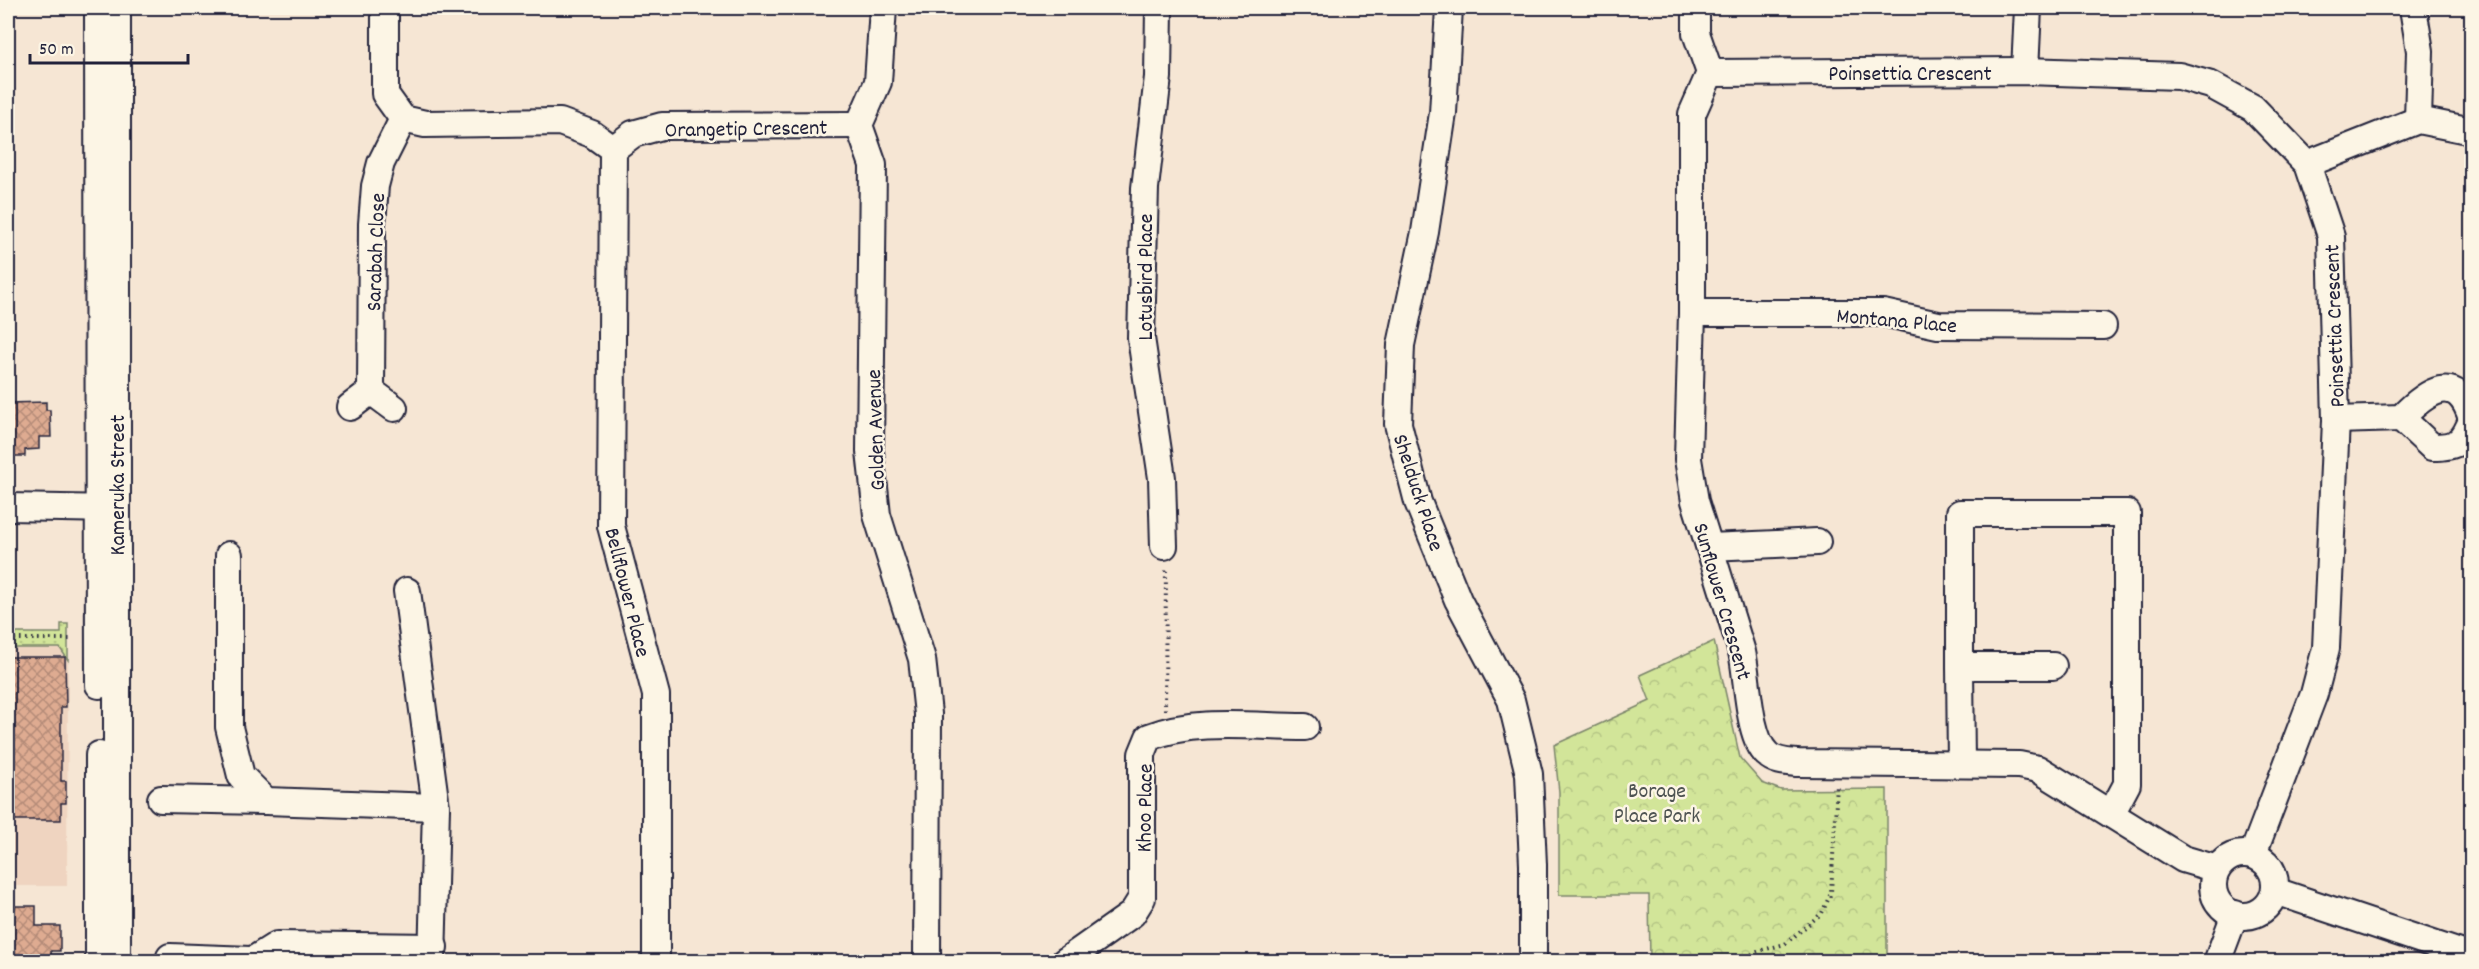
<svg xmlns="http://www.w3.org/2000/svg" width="2479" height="969" viewBox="0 0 2479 969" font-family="Dekko,sans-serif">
  <defs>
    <pattern id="grass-dots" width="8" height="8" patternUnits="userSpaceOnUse" patternTransform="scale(1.5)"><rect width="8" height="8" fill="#d2e599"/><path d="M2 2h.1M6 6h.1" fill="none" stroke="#b4c485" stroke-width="1.8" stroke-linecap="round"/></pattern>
    <pattern id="forest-crowns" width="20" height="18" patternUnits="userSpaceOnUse" patternTransform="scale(1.5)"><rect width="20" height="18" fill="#d2e599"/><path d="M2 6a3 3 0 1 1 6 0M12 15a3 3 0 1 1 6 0" fill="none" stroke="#b4c485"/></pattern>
    <pattern id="building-cross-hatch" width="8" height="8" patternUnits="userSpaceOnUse" patternTransform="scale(1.5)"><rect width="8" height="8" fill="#deab91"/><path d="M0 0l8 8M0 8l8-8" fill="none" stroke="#b48b78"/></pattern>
  </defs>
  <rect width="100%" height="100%" fill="#f6e6d4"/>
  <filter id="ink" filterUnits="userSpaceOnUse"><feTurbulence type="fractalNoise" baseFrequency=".0167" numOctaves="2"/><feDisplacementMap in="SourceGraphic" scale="12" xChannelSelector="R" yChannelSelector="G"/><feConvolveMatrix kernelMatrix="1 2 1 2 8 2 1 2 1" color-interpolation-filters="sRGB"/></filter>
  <g filter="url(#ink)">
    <polygon fill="#efd4c0" points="8,648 60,648 68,660 67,886 8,886"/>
    <polygon fill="url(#grass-dots)" stroke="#7a846a" stroke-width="1.5" points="61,624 68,624 68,660 60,648 8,648 8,633 61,633"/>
    <polygon fill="url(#forest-crowns)" stroke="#7a846a" stroke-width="1.5" points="1714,641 1740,758 1762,783 1781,790 1887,789 1887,961 1650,961 1649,895 1559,895 1559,792 1554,745 1650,701 1640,675"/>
    <g fill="url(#building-cross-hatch)" stroke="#22223b" stroke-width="1.5">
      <polygon points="46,402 46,410 50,410 51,437 39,437 39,449 25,450 25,456 8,456 8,403"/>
      <polygon points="8,657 65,657 66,707 61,707 61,781 66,781 66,803 61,803 61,820 8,820"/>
      <polygon points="8,906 36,906 36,926 60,926 60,951 51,951 52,962 8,962"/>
    </g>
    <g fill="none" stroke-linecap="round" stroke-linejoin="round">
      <g stroke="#22223b" stroke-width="30">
        <g id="minor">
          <polyline points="98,8 99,685"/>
          <polyline points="117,8 117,962"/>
          <polyline points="385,8 385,94 403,119 425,124 560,122 592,134 613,149 633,134 662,126 859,125"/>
          <polyline points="883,8 878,82 859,125 873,165 870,451 877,515 922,659 928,714 927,962"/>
          <polyline points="1159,8 1158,77 1145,188 1141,338 1162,478 1164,546"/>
          <polyline points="1449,8 1443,113 1425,232 1401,345 1398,424 1418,502 1458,600 1511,700 1529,774 1533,865 1533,962"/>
          <path d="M1696,8V33L1710,73L1692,114V313L1688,459L1695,501L1742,652C1748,678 1748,737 1767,754C1775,762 1787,762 1798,763L2019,765L2038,769L2183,859L2217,869"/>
          <polyline points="2413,8 2420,51 2418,120"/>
          <polyline points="2025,71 2028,8"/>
          <polyline points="1710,73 2025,71 2179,76 2211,85 2253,108 2307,164 2331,236 2336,420 2326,648 2314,694 2253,854"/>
          <polyline points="613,149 611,526 656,695 656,962"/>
          <polyline points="2307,164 2418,120 2472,131"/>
          <polyline points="1692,313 1883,313 1938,325 2103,326"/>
          <polyline points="371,391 372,224 375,186 381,163 403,119"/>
          <polyline points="350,407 371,391 394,408"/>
          <path d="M2401,418L2432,447C2457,447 2463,443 2472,420"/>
          <path d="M2336,420L2401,418C2426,392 2457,369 2472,419"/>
          <polyline points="8,507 115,509"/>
          <polyline points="1710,547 1817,542"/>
          <polyline points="229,555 229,727 241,776 266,801 436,807"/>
          <polyline points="407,591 436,807 432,962"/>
          <polyline points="1960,666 1961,764"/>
          <polyline points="2053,666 1960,666 1960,513 2127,513 2127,784 2111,814"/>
          <polyline points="99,755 99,962"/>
          <polyline points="161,799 266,801"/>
          <circle cx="2244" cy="885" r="31"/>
          <polyline points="2275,891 2472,957"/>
          <polyline points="170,957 251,960"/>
          <polyline points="250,962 277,945 434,947"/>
          <path d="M1064,962L1132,914L1142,898V754L1149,737C1196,718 1255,727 1305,727"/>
          <polyline points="2217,962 2235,914"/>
        </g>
      </g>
      <g stroke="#22223b" stroke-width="4" stroke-dasharray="1.5 4.5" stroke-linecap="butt">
        <polyline points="8,639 71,639"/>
        <polyline points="1165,710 1166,568"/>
        <polyline points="1742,962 1755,952 1785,944 1822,913 1831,893 1837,784"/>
      </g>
      <use href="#minor" stroke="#fcf5e5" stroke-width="26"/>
    </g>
  </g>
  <g text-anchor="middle" stroke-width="5" stroke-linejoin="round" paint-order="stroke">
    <g font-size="22" fill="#22223b" stroke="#fcf5e5">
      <text x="1910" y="80">Poinsettia Crescent</text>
      <text transform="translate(746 127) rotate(-1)" y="8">Orangetip Crescent</text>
      <text transform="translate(374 252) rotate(-88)" y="8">Sarabah Close</text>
      <text transform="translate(1144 277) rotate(-90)" y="8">Lotusbird Place</text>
      <text transform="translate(1897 319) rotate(5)" y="8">Montana Place</text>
      <text transform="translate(2333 326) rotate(-92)" y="8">Poinsettia Crescent</text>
      <text transform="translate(874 430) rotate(-92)" y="8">Golden Avenue</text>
      <text transform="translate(116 485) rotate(-90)" y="8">Kameruka Street</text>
      <text transform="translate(1420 492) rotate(72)" y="8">Shelduck Place</text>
      <text transform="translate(629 592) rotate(76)" y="8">Bellflower Place</text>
      <text transform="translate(1724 601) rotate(74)" y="8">Sunflower Crescent</text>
      <text transform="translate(1143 808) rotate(-89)" y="8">Khoo Place</text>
    </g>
    <g font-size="22" fill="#4e5352" stroke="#fcf5e5">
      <text x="1657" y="797">Borage<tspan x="1657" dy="25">Place Park</tspan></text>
    </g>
  </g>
  <rect width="2479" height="969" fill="none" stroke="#fcf5e5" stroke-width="30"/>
  <rect x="15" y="15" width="2449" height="939" fill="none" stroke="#22223b" stroke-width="2" filter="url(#ink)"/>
  <path d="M30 54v9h158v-9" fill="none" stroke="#22223b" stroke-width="3"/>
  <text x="39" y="54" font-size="18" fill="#22223b" stroke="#fcf5e5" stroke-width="4.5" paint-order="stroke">50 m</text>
</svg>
